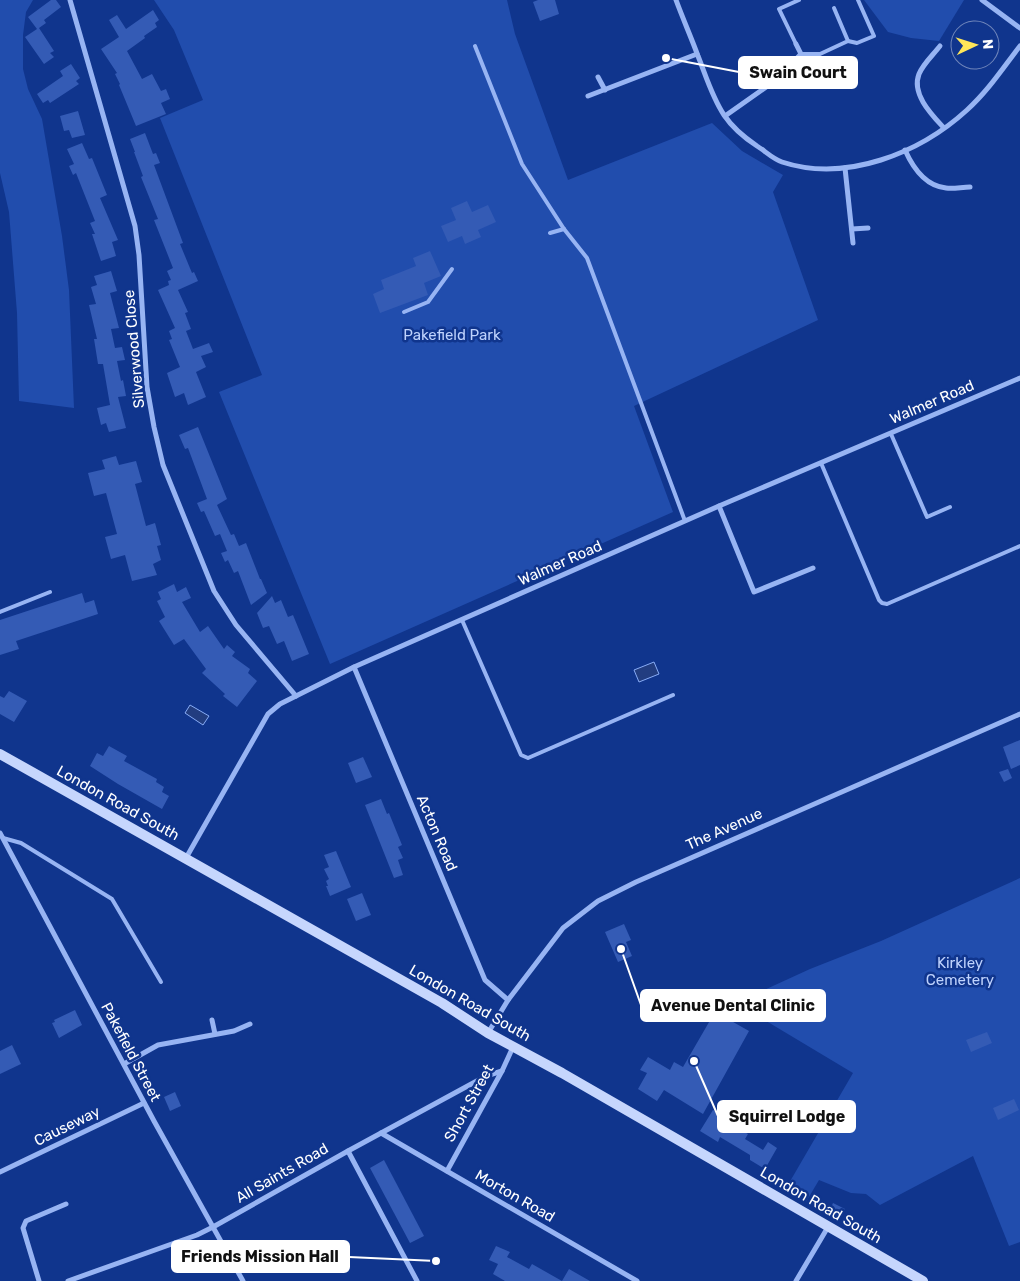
<svg xmlns="http://www.w3.org/2000/svg" width="1020" height="1281" viewBox="0 0 1020 1281" font-family="Rubik,sans-serif">
  <rect width="100%" height="100%" fill="#10358d"/>
  <g fill="#214dad">
    <polygon points="0,0 33,0 26,12 23,35 23,69 28,89 42,119 62,236 69,290 74,408 19,401 17,313 9,212 0,173"/>
    <polygon points="154,0 507,0 515,34 568,180 712,123 742,151 783,175 773,192 818,320 634,406 673,512 330,664 219,392 262,375 160,118 203,100 174,30"/>
    <polygon points="864,0 964,0 939,41 911,38 888,32"/>
    <polygon points="1020,878 1020,1242 1009,1246 973,1156 880,1205 866,1194 851,1193 819,1180 806,1202 785,1190 853,1073 736,1003 810,969 881,941"/>
  </g>
  <g fill="#223d80" stroke="#88acf6">
    <polygon points="654,662 659,674 639,682 634,670"/>
    <polygon points="190,705 209,716 203,725 185,713"/>
  </g>
  <g fill="#345bb5">
    <polygon points="51,0 56,0 61,7 44,20 46,23 39,28 54,51 50,53 54,57 44,64 25,37 37,29 28,17"/>
    <polygon points="538,0 555,0 559,14 540,21 533,2"/>
    <polygon points="153,10 159,20 155,23 157,27 144,36 145,38 127,51 142,79 152,74 161,91 166,89 170,99 161,103 166,114 136,126 119,85 120,84 115,74 117,73 101,49 119,37 109,20 117,15 126,29"/>
    <polygon points="71,64 80,78 76,81 79,84 50,103 48,100 43,103 37,94 63,76 60,71"/>
    <polygon points="78,111 85,135 72,138 69,130 64,131 60,116"/>
    <polygon points="145,133 153,154 156,153 160,163 154,165 183,243 180,244 192,273 194,272 198,281 178,290 188,312 185,313 191,329 186,331 193,349 209,343 213,352 201,356 206,367 196,372 206,397 188,405 184,393 175,397 167,373 180,367 169,340 172,339 169,331 175,328 158,290 169,285 168,281 171,280 167,271 173,268 154,220 158,219 141,177 143,176 134,152 135,152 130,139"/>
    <polygon points="82,143 89,159 92,158 107,195 100,198 118,240 112,242 116,256 101,261 92,234 95,234 90,223 95,221 76,173 73,175 69,166 74,164 67,149"/>
    <polygon points="467,201 472,212 488,205 496,222 478,230 481,237 465,244 462,236 448,242 441,226 456,220 451,208"/>
    <polygon points="430,251 441,276 424,283 428,295 380,313 373,294 384,289 381,280 416,266 413,258"/>
    <polygon points="111,271 117,291 110,293 119,328 111,329 115,348 122,347 125,360 117,361 121,381 123,380 126,396 118,397 126,428 109,432 106,423 101,425 97,408 110,405 103,364 98,364 94,339 97,339 89,305 96,304 91,287 97,285 94,276"/>
    <polygon points="198,427 227,499 217,505 231,535 234,534 239,546 246,543 260,579 261,579 267,593 251,605 238,571 234,573 228,560 225,562 221,553 227,551 220,534 215,536 204,511 201,512 197,503 207,499 188,448 185,449 179,435"/>
    <polygon points="116,456 119,465 136,461 142,482 135,484 146,526 155,523 161,545 157,546 161,560 153,564 157,575 132,581 125,555 111,559 105,537 117,534 106,493 94,496 88,473 105,469 102,460"/>
    <polygon points="174,584 177,592 186,587 191,598 182,602 200,632 208,626 224,649 227,645 235,652 232,656 250,669 248,673 257,681 237,707 223,696 225,694 202,673 206,669 184,639 174,645 159,621 165,617 157,601 161,599 158,592"/>
    <polygon points="82,593 85,603 94,600 98,614 16,641 19,649 0,655 0,620"/>
    <polygon points="272,596 275,603 281,600 288,617 293,615 309,654 292,661 284,641 277,644 269,626 263,628 257,613"/>
    <polygon points="9,691 27,701 14,722 0,714 0,696 4,698"/>
    <polygon points="1020,740 1020,765 1011,769 1003,747"/>
    <polygon points="109,746 127,756 124,761 157,779 156,782 164,787 162,792 169,796 162,809 118,784 90,766 97,753 103,756"/>
    <polygon points="363,757 372,777 356,783 348,763"/>
    <polygon points="1008,769 1012,778 1004,782 999,772"/>
    <polygon points="381,799 387,814 389,813 402,845 398,847 403,858 398,860 403,875 394,878 365,805"/>
    <polygon points="336,851 351,887 330,896 326,886 328,886 326,881 329,879 324,869 329,867 324,855"/>
    <polygon points="362,893 371,915 356,921 347,899"/>
    <polygon points="624,924 631,940 626,942 632,956 618,962 605,932"/>
    <polygon points="75,1010 82,1025 59,1038 52,1023 55,1022 54,1020"/>
    <polygon points="719,1014 749,1031 703,1114 664,1090 657,1101 638,1089 647,1073 640,1070 648,1057 670,1070 674,1062 683,1067 712,1017 716,1019"/>
    <polygon points="987,1032 992,1043 971,1052 966,1040"/>
    <polygon points="12,1045 21,1064 0,1074 0,1051"/>
    <polygon points="175,1092 181,1106 170,1111 164,1097"/>
    <polygon points="1014,1099 1019,1110 998,1120 993,1108"/>
    <polygon points="713,1110 730,1120 729,1123 748,1134 745,1139 763,1150 768,1142 777,1148 765,1169 750,1160 750,1155 720,1137 718,1142 700,1131"/>
    <polygon points="384,1160 424,1236 410,1243 370,1168"/>
    <polygon points="833,1203 845,1209 838,1221 828,1215"/>
    <polygon points="496,1246 510,1252 507,1257 529,1269 532,1264 562,1281 569,1269 590,1281 505,1281 493,1274 498,1264 489,1260"/>
  </g>
  <g fill="none" stroke-linecap="round" stroke-linejoin="round">
    <g stroke="#97b4f3" stroke-width="4">
      <polyline points="848,41 857,43 874,36 858,0"/>
      <polyline points="796,44 779,9 799,0"/>
      <polyline points="475,46 522,164 564,229 587,258 685,521"/>
      <polyline points="801,54 820,54 848,41 834,8"/>
      <polyline points="550,233 564,229"/>
      <polyline points="404,312 428,302 452,269"/>
      <polyline points="891,434 927,517 950,507"/>
      <polyline points="821,463 879,600 882,603 887,604 1020,546"/>
      <polyline points="0,612 50,592"/>
      <polyline points="462,620 521,755 528,758 673,695"/>
      <polyline points="3,838 21,843 112,899 161,982"/>
    </g>
    <g stroke="#97b4f3" stroke-width="5">
      <polyline points="70,0 135,226 139,255 147,387 154,427 163,465 214,591 236,625 296,696"/>
      <path d="M676,0C683,19 691,37 698,56C706,76 712,97 724,115C732,127 745,138 757,146C765,151 773,159 782,162C846,183 920,153 967,110C988,91 1003,68 1020,46"/>
      <polyline points="982,0 1020,28"/>
      <path d="M940,46C933,55 923,64 919,74C911,94 932,115 944,128"/>
      <polyline points="598,77 605,90"/>
      <polyline points="588,96 697,54"/>
      <polyline points="725,116 776,80 801,54 796,44"/>
      <path d="M905,150C913,168 925,186 946,188C954,189 962,187 970,187"/>
      <polyline points="845,168 853,243"/>
      <polyline points="852,229 868,228"/>
      <polyline points="719,506 754,592 813,568"/>
      <polyline points="354,667 485,980 508,1000"/>
      <polyline points="0,833 154,1121 243,1281"/>
      <polyline points="186,858 268,714 280,704 354,667 719,506 1020,378"/>
      <polyline points="212,1020 215,1034"/>
      <polyline points="488,1033 508,1000 563,928 598,901 636,882 1020,714"/>
      <polyline points="124,1064 158,1045 234,1031 250,1024"/>
      <polyline points="381,1133 637,1281"/>
      <polyline points="348,1151 417,1281"/>
      <polyline points="447,1171 502,1071 513,1047"/>
      <polyline points="0,1172 144,1103"/>
      <polyline points="39,1281 23,1228 26,1221 66,1204"/>
      <polyline points="68,1281 197,1235 213,1227 348,1151 486,1076 502,1071"/>
      <polyline points="796,1281 828,1227"/>
    </g>
    <polyline stroke="#c6d6fd" stroke-width="10" points="0,754 442,1003 488,1033 562,1073 923,1281"/>
  </g>
  <g text-anchor="middle" stroke-width="5" stroke-linejoin="round" paint-order="stroke">
    <g font-size="15" fill="#bed2fd" stroke="#10358d">
      <text x="452" y="340">Pakefield Park</text>
      <text x="960" y="968">Kirkley<tspan x="960" dy="17">Cemetery</tspan></text>
    </g>
    <g font-size="15" fill="#fff" stroke="#10358d">
      <text transform="translate(134 349) rotate(-95)" y="5">Silverwood Close</text>
      <text transform="translate(932 402) rotate(-23)" y="5">Walmer Road</text>
      <text transform="translate(560 563) rotate(-24)" y="5">Walmer Road</text>
      <text transform="translate(118 803) rotate(29)" y="5">London Road South</text>
      <text transform="translate(724 829) rotate(-24)" y="5">The Avenue</text>
      <text transform="translate(437 833) rotate(67)" y="5">Acton Road</text>
      <text transform="translate(470 1003) rotate(30)" y="5">London Road South</text>
      <text transform="translate(131 1052) rotate(62)" y="5">Pakefield Street</text>
      <text transform="translate(469 1103) rotate(-61)" y="5">Short Street</text>
      <text transform="translate(67 1126) rotate(-26)" y="5">Causeway</text>
      <text transform="translate(282 1173) rotate(-30)" y="5">All Saints Road</text>
      <text transform="translate(515 1196) rotate(30)" y="5">Morton Road</text>
      <text transform="translate(821 1205) rotate(30)" y="5">London Road South</text>
    </g>
  </g>
  <path fill="none" stroke="#fff" stroke-width="2" d="M666 58L739 72M621 949L641 1005M694 1061L718 1116M436 1261L349 1257"/>
  <g fill="#fff" stroke="#10358d" stroke-width="2">
    <circle cx="666" cy="58" r="5"/>
    <circle cx="621" cy="949" r="5"/>
    <circle cx="694" cy="1061" r="5"/>
    <circle cx="436" cy="1261" r="5"/>
  </g>
  <g fill="#fff" stroke="#fff" stroke-width="2">
    <rect x="739" y="57" width="118" height="31" rx="5"/>
    <rect x="641" y="990" width="184" height="31" rx="5"/>
    <rect x="718" y="1101" width="137" height="31" rx="5"/>
    <rect x="172" y="1241" width="177" height="31" rx="5"/>
  </g>
  <g font-size="16" text-anchor="middle" font-weight="bold" fill="#111">
    <text x="798" y="78">Swain Court</text>
    <text x="733" y="1011">Avenue Dental Clinic</text>
    <text x="787" y="1122">Squirrel Lodge</text>
    <text x="260" y="1262">Friends Mission Hall</text>
  </g>
  <g transform="translate(975 45) rotate(86)"><circle r="24" fill="#10358d" stroke="#7086bb"/>
  <path d="M0-4L9 19L0 12L-9 19Z" fill="#ffe659"/>
  <text y="-8" font-size="14" font-weight="bold" text-anchor="middle" fill="#ffffff">N</text>
  </g>
</svg>
